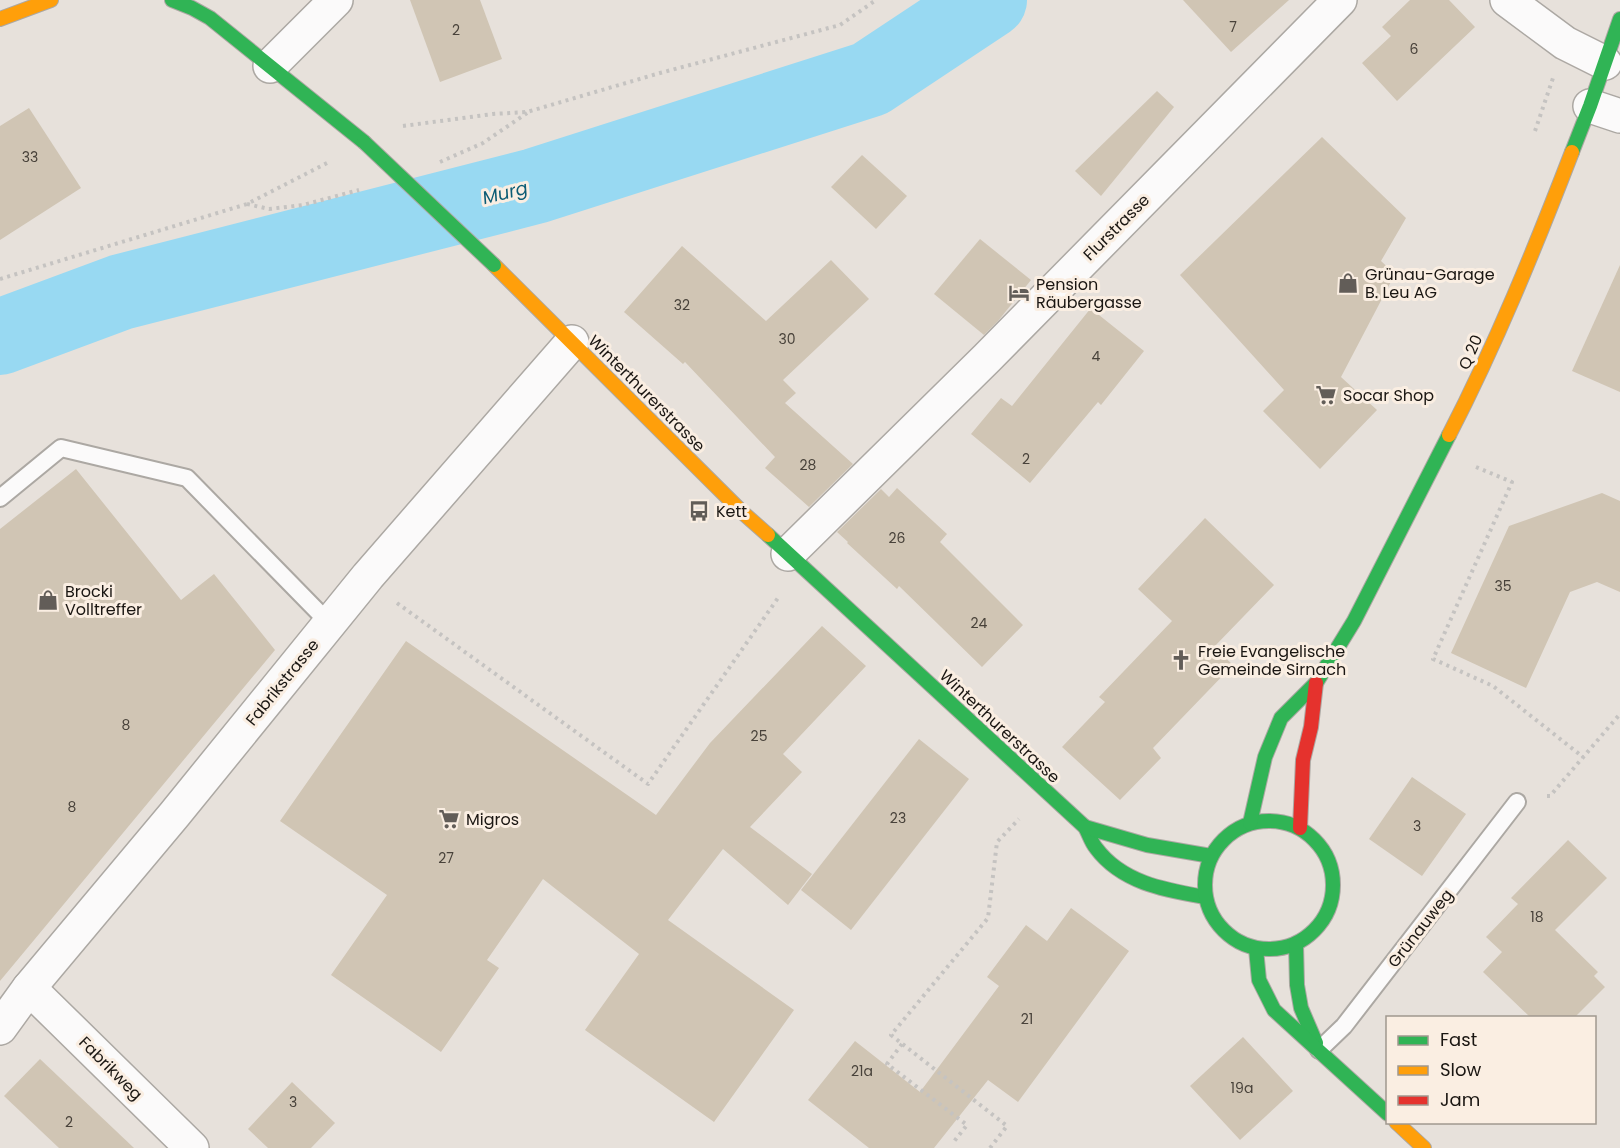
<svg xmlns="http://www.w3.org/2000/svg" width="1620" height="1148" viewBox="0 0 1620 1148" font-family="Poppins,sans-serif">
  <rect width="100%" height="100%" fill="#e7e1db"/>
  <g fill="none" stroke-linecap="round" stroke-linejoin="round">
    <polyline stroke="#98d9f2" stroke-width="76" points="0,337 121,292 535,186 870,79 989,0"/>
  </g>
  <g fill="#d0c5b4">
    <polygon points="410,0 480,0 502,59 440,82"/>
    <polygon points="1183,0 1289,0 1231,52"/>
    <polygon points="1410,0 1449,0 1475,27 1397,101 1362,63 1391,36 1382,27"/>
    <polygon points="1157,91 1174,107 1101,196 1075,171"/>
    <polygon points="29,108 81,188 0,240 0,126"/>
    <polygon points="1322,137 1406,218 1381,261 1395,274 1341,377 1377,410 1320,469 1263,411 1284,390 1180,275"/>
    <polygon points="862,155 907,196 876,229 831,187"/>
    <polygon points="980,239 1031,280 998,321 984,335 934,294"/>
    <polygon points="682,246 766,321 831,260 869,299 783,380 796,393 785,403 853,464 809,507 765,468 775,457 685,362 683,364 624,312"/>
    <polygon points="1620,265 1620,392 1572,371"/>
    <polygon points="1099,298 1099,315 1144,351 1101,405 1098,402 1030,483 971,434 1001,398 1012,406"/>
    <polygon points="76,469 181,600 214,574 275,650 0,981 0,529"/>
    <polygon points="897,488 947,534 940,542 1023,625 982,667 899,586 897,589 847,543 848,542 837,532 881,489 889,497"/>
    <polygon points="1602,493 1620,501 1620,592 1597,582 1570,592 1526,688 1451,653 1509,526"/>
    <polygon points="1205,518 1274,585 1214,647 1233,665 1153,748 1161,758 1120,800 1062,747 1105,702 1099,697 1172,621 1138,589"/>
    <polygon points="822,626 866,666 783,754 802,772 750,827 812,874 788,905 723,849 668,920 794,1010 714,1122 585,1030 639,954 543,879 487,960 499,968 441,1052 331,975 387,895 280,821 406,641 656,815 710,743"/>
    <polygon points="919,739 969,779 851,930 801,890"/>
    <polygon points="1412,777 1466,814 1422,876 1369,839"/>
    <polygon points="1568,840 1607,878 1555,930 1598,972 1594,976 1605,987 1575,1017 1530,1017 1483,972 1502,952 1486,937 1518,904 1511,898"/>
    <polygon points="1071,908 1129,951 1018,1102 988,1080 934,1148 869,1148 808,1100 855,1041 920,1092 999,986 987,977 1026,925 1047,941"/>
    <polygon points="1243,1037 1293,1091 1240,1140 1190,1086"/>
    <polygon points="40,1059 134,1148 59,1148 4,1096"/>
    <polygon points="292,1082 335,1123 311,1148 268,1148 248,1129"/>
  </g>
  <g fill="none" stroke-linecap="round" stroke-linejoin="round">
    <g stroke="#aca8a3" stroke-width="20">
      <g id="lane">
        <polyline points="0,498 61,448 187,478 329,623"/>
        <polyline points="1319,1050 1344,1026 1517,802"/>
      </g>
    </g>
    <g stroke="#aca8a3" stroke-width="36">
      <g id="street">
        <polyline points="1507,0 1565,43 1605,63"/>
        <polyline points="270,66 336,0"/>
        <polyline points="1590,106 1620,116"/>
        <polyline points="788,554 987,358 1340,0"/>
        <polyline points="29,988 192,1148"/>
        <polyline points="0,1028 29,988 174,815 368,576 572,342"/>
      </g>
    </g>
    <g stroke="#aca8a3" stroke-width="16">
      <g id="fast">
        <polyline points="172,0 192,8 210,18 364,142"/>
        <polyline points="1572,152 1590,106 1620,19"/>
        <path d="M768,535L1085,827C1089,834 1091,842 1096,848C1122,883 1165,890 1205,897"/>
        <circle cx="1269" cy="885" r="64"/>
        <polyline points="1250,823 1265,757 1281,718 1316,683 1354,621 1449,435"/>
        <polyline points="1085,827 1147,845 1211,856"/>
        <polyline points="1296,944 1297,985 1301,1008 1316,1043"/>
        <polyline points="1256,949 1259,980 1274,1010 1388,1114"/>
      </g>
    </g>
    <g stroke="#aca8a3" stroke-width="16">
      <g id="slow">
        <polyline points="0,19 51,0"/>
        <polyline points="494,265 742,512 768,535"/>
        <path d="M1449,435C1496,344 1535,248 1572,152"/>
        <polyline points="1396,1122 1424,1148"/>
      </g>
    </g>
    <g stroke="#aca8a3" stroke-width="16">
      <polyline id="jam" points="1300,828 1303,760 1311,727 1316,683"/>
    </g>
    <g stroke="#c5c3c1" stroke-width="4" stroke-dasharray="3 4.5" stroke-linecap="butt">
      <polyline points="403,126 493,114 527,112 660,73 840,25 876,0"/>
      <polyline points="1535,131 1553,78"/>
      <polyline points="440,162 483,143 527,113"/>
      <polyline points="247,204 269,209 303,205 359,190"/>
      <polyline points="0,279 247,204 329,162"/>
      <polyline points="1476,467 1512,482 1433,659 1493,686 1583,757"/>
      <polyline points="397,603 648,784 778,598"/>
      <polyline points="1547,796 1550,796 1620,714"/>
      <polyline points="902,1044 887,1064 967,1125 952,1144"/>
      <polyline points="990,1148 1007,1126 891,1035 988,918 997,842 1019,819"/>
    </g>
    <use href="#lane" stroke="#fbfafa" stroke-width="16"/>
    <use href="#street" stroke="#fbfafa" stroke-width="33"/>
    <use href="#fast" stroke="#30b455" stroke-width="14"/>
    <use href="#slow" stroke="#ff9f0a" stroke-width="14"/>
    <use href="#jam" stroke="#e5322d" stroke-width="14"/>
    <g stroke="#aca8a3" stroke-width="16" stroke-linecap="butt">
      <polyline id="fast-bridge" points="364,142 494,265"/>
    </g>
    <use href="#fast-bridge" stroke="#30b455" stroke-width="14"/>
  </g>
  <defs>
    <g id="shop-bare" transform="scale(1.62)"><path d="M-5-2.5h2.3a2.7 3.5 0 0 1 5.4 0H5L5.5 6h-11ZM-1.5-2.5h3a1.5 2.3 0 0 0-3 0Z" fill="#625d58" stroke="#faeee2" stroke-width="2.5" paint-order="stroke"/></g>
    <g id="hotel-bare" transform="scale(1.62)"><path d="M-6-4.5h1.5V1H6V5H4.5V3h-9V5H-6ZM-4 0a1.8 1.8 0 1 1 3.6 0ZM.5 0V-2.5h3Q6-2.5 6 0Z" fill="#625d58" stroke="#faeee2" stroke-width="2.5" paint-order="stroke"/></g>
    <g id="supermarket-bare" transform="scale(1.62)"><path d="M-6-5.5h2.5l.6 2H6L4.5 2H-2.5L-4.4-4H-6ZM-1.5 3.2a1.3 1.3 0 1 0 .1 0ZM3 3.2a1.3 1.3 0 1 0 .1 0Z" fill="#625d58" stroke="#faeee2" stroke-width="2.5" paint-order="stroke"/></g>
    <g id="bus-bare" transform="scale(1.62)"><path d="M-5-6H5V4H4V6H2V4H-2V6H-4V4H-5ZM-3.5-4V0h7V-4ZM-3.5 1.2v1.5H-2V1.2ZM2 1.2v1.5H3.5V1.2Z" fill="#625d58" stroke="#faeee2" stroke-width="2.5" paint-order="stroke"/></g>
    <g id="church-bare" transform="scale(1.62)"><path d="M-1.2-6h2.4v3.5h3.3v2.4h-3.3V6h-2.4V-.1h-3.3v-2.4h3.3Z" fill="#625d58" stroke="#faeee2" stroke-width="2.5" paint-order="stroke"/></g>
  </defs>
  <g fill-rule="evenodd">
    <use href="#shop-bare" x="1348" y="283"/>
    <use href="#hotel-bare" x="1019" y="293"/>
    <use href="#supermarket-bare" x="1326" y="395"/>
    <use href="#bus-bare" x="699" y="511"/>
    <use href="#shop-bare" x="48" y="600"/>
    <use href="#church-bare" x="1181" y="660"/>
    <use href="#supermarket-bare" x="449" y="819"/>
  </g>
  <g text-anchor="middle" stroke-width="6" stroke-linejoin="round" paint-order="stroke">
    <g font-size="14" fill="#48423a">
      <text x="1233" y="32">7</text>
      <text x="456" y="35">2</text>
      <text x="1414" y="54">6</text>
      <text x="30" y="162">33</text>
      <text x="682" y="310">32</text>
      <text x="787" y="344">30</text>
      <text x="1096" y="361">4</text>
      <text x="1026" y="464">2</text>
      <text x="808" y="470">28</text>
      <text x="897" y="543">26</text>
      <text x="1503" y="591">35</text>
      <text x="979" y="628">24</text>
      <text x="126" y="730">8</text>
      <text x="759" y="741">25</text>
      <text x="72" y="812">8</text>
      <text x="898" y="823">23</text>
      <text x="1417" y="831">3</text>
      <text x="446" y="863">27</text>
      <text x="1537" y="922">18</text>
      <text x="1027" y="1024">21</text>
      <text x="862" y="1076">21a</text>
      <text x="1242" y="1093">19a</text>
      <text x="293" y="1107">3</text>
      <text x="69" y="1127">2</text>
    </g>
    <g font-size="16" fill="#1a1612" stroke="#faeee2">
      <text transform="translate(1116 227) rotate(-45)" y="6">Flurstrasse</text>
      <text transform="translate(1470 352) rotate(-66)" y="6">Q 20</text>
      <text transform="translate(647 393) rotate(45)" y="6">Winterthurerstrasse</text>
      <text transform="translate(282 682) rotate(-51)" y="6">Fabrikstrasse</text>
      <text transform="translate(1000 726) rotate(43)" y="6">Winterthurerstrasse</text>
      <text transform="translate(1420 928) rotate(-52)" y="6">Grünauweg</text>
      <text transform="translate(111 1068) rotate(45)" y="6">Fabrikweg</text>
    </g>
    <g font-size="16" fill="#1a1612" stroke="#faeee2" text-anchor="start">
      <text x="1365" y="280">Grünau-Garage<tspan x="1365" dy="18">B. Leu AG</tspan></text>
      <text x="1036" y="290">Pension<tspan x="1036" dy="18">Räubergasse</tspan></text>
      <text x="1343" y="401">Socar Shop</text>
      <text x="716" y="517">Kett</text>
      <text x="65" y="597">Brocki<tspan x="65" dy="18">Volltreffer</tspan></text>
      <text x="1198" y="657">Freie Evangelische<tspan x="1198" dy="18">Gemeinde Sirnach</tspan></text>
      <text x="466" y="825">Migros</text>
    </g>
    <g font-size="18" font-style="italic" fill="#0c5c75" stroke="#faeee2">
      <text transform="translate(505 193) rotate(-14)" y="6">Murg</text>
    </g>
  </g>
  <rect x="1386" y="1016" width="210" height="108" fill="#faeee2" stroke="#a0988f" stroke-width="1.5"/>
  <rect x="1398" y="1036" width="30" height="9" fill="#30b455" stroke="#a0988f" stroke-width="1.5"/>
  <text x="1440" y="1046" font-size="18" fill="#1a1612">Fast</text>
  <rect x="1398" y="1066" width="30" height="9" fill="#ff9f0a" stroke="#a0988f" stroke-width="1.5"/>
  <text x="1440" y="1076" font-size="18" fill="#1a1612">Slow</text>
  <rect x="1398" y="1096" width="30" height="9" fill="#e5322d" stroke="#a0988f" stroke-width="1.5"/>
  <text x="1440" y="1106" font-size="18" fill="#1a1612">Jam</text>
</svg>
